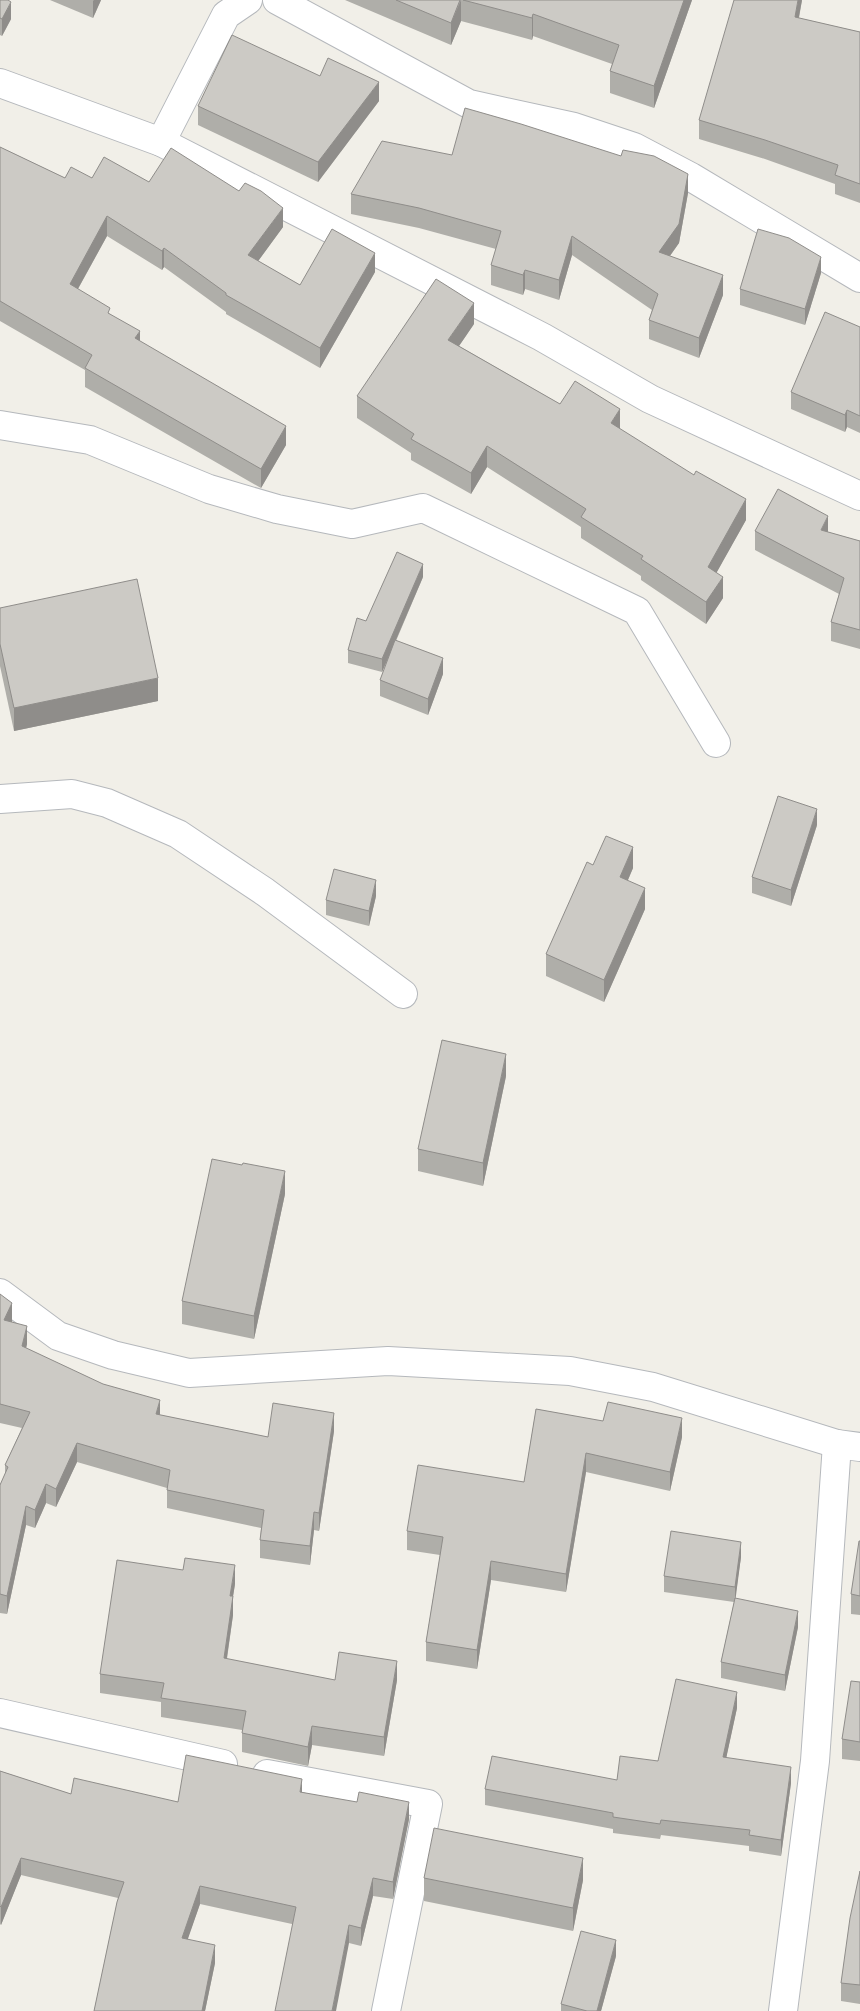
<svg xmlns="http://www.w3.org/2000/svg" width="860" height="2011" viewBox="0 0 860 2011" font-family="'IBM Plex Sans',sans-serif">
  <rect width="100%" height="100%" fill="#f1efe8"/>
  <g fill="none" stroke-linecap="round" stroke-linejoin="round">
    <g stroke="#b5b8bc" stroke-width="30">
      <g id="minor">
        <polyline points="277,0 469,104 574,127 634,147 691,177 860,278"/>
        <polyline points="0,83 161,142 542,337 650,399 860,496"/>
        <polyline points="161,142 226,15 248,0"/>
        <polyline points="0,425 90,440 209,489 277,509 352,524 423,508 637,611 716,743"/>
        <polyline points="0,799 72,794 107,803 178,834 265,892 403,994"/>
        <polyline points="0,1293 58,1336 113,1355 189,1373 388,1361 570,1371 653,1387 837,1444 860,1447"/>
        <polyline points="0,1713 223,1764"/>
        <polyline points="267,1774 428,1804 386,2011"/>
        <polyline points="783,2011 815,1761 837,1444"/>
      </g>
    </g>
    <use href="#minor" stroke="#fff" stroke-width="28"/>
  </g>
  <g fill="#afaea9">
    <polygon points="0,0 11,19 2,36 0,35"/>
    <polygon points="50,0 101,0 93,18"/>
    <polygon points="345,0 692,0 654,108 610,93 610,71 612,64 533,36 532,40 461,21 451,45"/>
    <polygon points="802,0 799,18 860,32 860,203 835,194 835,184 765,159 699,139 699,120"/>
    <polygon points="320,76 379,101 318,182 198,125 198,106"/>
    <polygon points="0,147 65,178 92,178 149,182 283,227 258,261 300,285 375,272 320,368 226,314 226,312 164,267 162,270 107,236 78,289 110,314 140,341 286,445 261,488 85,387 85,370 0,321"/>
    <polygon points="452,155 688,193 679,243 670,256 723,295 699,358 649,339 649,320 652,310 572,255 559,300 525,289 523,295 491,285 491,265 496,249 419,228 351,214 351,194"/>
    <polygon points="821,273 805,325 740,305 740,289"/>
    <polygon points="474,324 459,346 560,404 620,429 746,520 716,573 723,598 706,624 641,580 641,576 581,538 581,527 487,467 471,494 411,460 411,453 357,418 357,396"/>
    <polygon points="860,327 860,433 847,427 845,432 791,409 791,392"/>
    <polygon points="755,531 828,532 860,541 860,649 831,641 831,622 839,594 755,550"/>
    <polygon points="423,577 396,641 443,674 428,715 380,696 380,680 389,657 382,672 348,663 348,650 366,621"/>
    <polygon points="0,608 158,701 14,731 0,666"/>
    <polygon points="817,825 791,906 752,893 752,877"/>
    <polygon points="593,865 633,868 628,880 645,909 604,1002 546,976 546,954"/>
    <polygon points="376,896 369,926 326,915 326,900"/>
    <polygon points="506,1076 483,1186 418,1171 418,1149"/>
    <polygon points="285,1194 254,1339 182,1324 182,1301"/>
    <polygon points="0,1294 12,1322 27,1344 26,1348 160,1415 268,1437 334,1431 319,1531 314,1530 310,1565 260,1558 260,1540 261,1528 167,1508 167,1488 77,1462 56,1507 46,1503 35,1528 26,1525 7,1614 0,1613 0,1485 5,1474 5,1465 22,1428 0,1423"/>
    <polygon points="536,1409 682,1437 670,1491 586,1472 566,1592 491,1580 477,1669 426,1661 426,1642 440,1555 407,1550 407,1531 524,1482"/>
    <polygon points="860,1541 860,1615 851,1614 851,1594"/>
    <polygon points="741,1557 735,1598 798,1627 785,1691 721,1678 721,1662 734,1602 664,1592 664,1576"/>
    <polygon points="235,1584 233,1596 233,1615 227,1659 335,1680 397,1680 384,1756 312,1745 308,1766 242,1752 242,1730 161,1717 161,1702 100,1693 100,1674"/>
    <polygon points="860,1682 860,1761 842,1759 842,1739"/>
    <polygon points="737,1708 726,1758 791,1783 781,1856 749,1851 749,1846 661,1835 660,1839 613,1833 613,1829 485,1805 485,1789 617,1780 658,1761"/>
    <polygon points="0,1771 71,1794 178,1802 302,1792 409,1819 393,1899 373,1896 361,1946 349,1943 292,1924 200,1904 187,1940 215,1963 205,2011 94,2011 118,1898 21,1875 1,1925 0,1924"/>
    <polygon points="860,1871 860,2004 841,2001 841,1983"/>
    <polygon points="424,1878 583,1880 573,1931 424,1901"/>
    <polygon points="616,1956 601,2011 561,2011 561,2004"/>
  </g>
  <g fill="#8f8d8a">
    <polygon points="94,0 101,0 93,18 93,1"/>
    <polygon points="461,0 461,21 451,45 451,23"/>
    <polygon points="684,0 692,0 654,108 654,86"/>
    <polygon points="798,0 802,0 795,37 795,17"/>
    <polygon points="11,2 11,19 2,36 2,19"/>
    <polygon points="533,14 533,36 532,40 532,18"/>
    <polygon points="379,82 379,101 318,182 318,162"/>
    <polygon points="688,174 688,193 679,243 659,271 659,252"/>
    <polygon points="283,208 283,227 248,275 248,255"/>
    <polygon points="107,216 107,236 70,303 70,284"/>
    <polygon points="572,236 572,255 559,300 559,280"/>
    <polygon points="164,248 164,267 162,270 162,251"/>
    <polygon points="375,253 375,272 320,368 320,348"/>
    <polygon points="821,257 821,273 805,325 805,309"/>
    <polygon points="525,270 525,289 523,295 523,275"/>
    <polygon points="723,275 723,295 699,358 699,338"/>
    <polygon points="474,303 474,324 448,362 448,340"/>
    <polygon points="140,331 140,350 135,338"/>
    <polygon points="620,409 620,430 611,423"/>
    <polygon points="847,410 847,427 845,432 845,415"/>
    <polygon points="286,426 286,445 261,488 261,469"/>
    <polygon points="487,446 487,467 471,494 471,473"/>
    <polygon points="746,499 746,520 708,588 708,567"/>
    <polygon points="828,516 828,534 821,530"/>
    <polygon points="423,564 423,577 382,672 382,659"/>
    <polygon points="723,577 723,598 706,624 706,602"/>
    <polygon points="443,658 443,674 428,715 428,699"/>
    <polygon points="158,678 158,701 14,731 14,708"/>
    <polygon points="817,809 817,825 791,906 791,890"/>
    <polygon points="633,847 633,868 620,898 620,877"/>
    <polygon points="376,880 376,896 369,926 369,911"/>
    <polygon points="645,888 645,909 604,1002 604,980"/>
    <polygon points="506,1054 506,1076 483,1186 483,1163"/>
    <polygon points="285,1171 285,1194 254,1339 254,1316"/>
    <polygon points="12,1303 12,1322 4,1339 4,1320"/>
    <polygon points="27,1326 27,1344 22,1365 22,1346"/>
    <polygon points="160,1400 160,1419 156,1414"/>
    <polygon points="334,1413 334,1431 319,1531 319,1513"/>
    <polygon points="682,1418 682,1437 670,1491 670,1472"/>
    <polygon points="77,1443 77,1462 56,1507 56,1489"/>
    <polygon points="586,1453 586,1472 566,1592 566,1574"/>
    <polygon points="46,1484 46,1503 35,1528 35,1510"/>
    <polygon points="26,1506 26,1525 7,1614 7,1596"/>
    <polygon points="314,1512 314,1530 310,1565 310,1546"/>
    <polygon points="741,1542 741,1557 735,1603 735,1587"/>
    <polygon points="491,1561 491,1580 477,1669 477,1650"/>
    <polygon points="235,1565 235,1584 230,1615 230,1596"/>
    <polygon points="233,1596 233,1615 224,1677 224,1658"/>
    <polygon points="798,1611 798,1627 785,1691 785,1675"/>
    <polygon points="397,1661 397,1680 384,1756 384,1737"/>
    <polygon points="737,1692 737,1708 723,1773 723,1757"/>
    <polygon points="312,1726 312,1745 308,1766 308,1747"/>
    <polygon points="791,1767 791,1783 781,1856 781,1840"/>
    <polygon points="302,1779 302,1797 300,1792"/>
    <polygon points="409,1802 409,1819 393,1899 393,1882"/>
    <polygon points="21,1858 21,1875 1,1925 1,1907"/>
    <polygon points="583,1858 583,1880 573,1931 573,1908"/>
    <polygon points="373,1878 373,1896 361,1946 361,1928"/>
    <polygon points="200,1886 200,1904 182,1956 182,1938"/>
    <polygon points="349,1925 349,1943 336,2011 332,2011"/>
    <polygon points="616,1940 616,1956 601,2011 597,2011"/>
    <polygon points="215,1945 215,1963 205,2011 202,2011"/>
  </g>
  <g fill="#cccac5" stroke="#8f8d8a">
    <polygon points="0,0 8,0 11,2 2,19 0,18"/>
    <polygon points="396,0 460,0 451,23"/>
    <polygon points="463,0 684,0 654,86 610,71 619,45 533,14 532,18"/>
    <polygon points="734,0 798,0 795,17 860,32 860,184 835,175 838,165 765,140 699,120"/>
    <polygon points="232,35 320,76 328,58 379,82 318,162 198,106"/>
    <polygon points="465,108 521,124 621,156 623,150 654,156 688,174 679,224 659,252 723,275 699,338 649,320 658,294 572,236 559,280 525,270 523,275 491,265 501,231 419,208 351,194 382,141 452,155"/>
    <polygon points="0,147 65,178 71,167 92,178 104,157 149,182 171,148 239,191 245,183 261,191 283,208 248,255 300,285 332,229 375,253 320,348 226,295 226,293 164,248 162,251 107,216 70,284 110,308 108,313 140,331 135,338 286,426 261,469 85,368 92,355 0,301"/>
    <polygon points="758,229 789,238 821,257 805,309 740,289"/>
    <polygon points="436,279 474,303 448,340 560,404 575,381 620,409 611,423 694,475 696,471 746,499 708,567 723,577 706,602 641,559 643,556 581,517 586,509 487,446 471,473 411,439 414,434 357,396"/>
    <polygon points="825,312 860,327 860,416 847,410 845,415 791,392"/>
    <polygon points="778,489 828,516 821,530 860,541 860,630 831,622 844,578 755,531"/>
    <polygon points="397,552 423,564 382,659 348,650 357,618 366,621"/>
    <polygon points="137,579 158,678 14,708 0,644 0,608"/>
    <polygon points="395,640 443,658 428,699 380,680"/>
    <polygon points="778,796 817,809 791,890 752,877"/>
    <polygon points="606,836 633,847 620,877 645,888 604,980 546,954 587,862 593,865"/>
    <polygon points="334,869 376,880 369,911 326,900"/>
    <polygon points="442,1040 506,1054 483,1163 418,1149"/>
    <polygon points="212,1159 242,1165 243,1163 285,1171 254,1316 182,1301"/>
    <polygon points="0,1294 12,1303 4,1320 27,1326 22,1346 103,1384 160,1400 156,1414 268,1437 273,1403 334,1413 319,1513 314,1512 310,1546 260,1540 264,1510 167,1490 170,1470 77,1443 56,1489 46,1484 35,1510 26,1506 7,1596 0,1594 0,1485 8,1467 5,1465 30,1412 0,1404"/>
    <polygon points="608,1402 682,1418 670,1472 586,1453 566,1574 491,1561 477,1650 426,1642 443,1537 407,1531 418,1465 524,1482 536,1409 603,1421"/>
    <polygon points="671,1531 741,1542 735,1587 664,1576"/>
    <polygon points="859,1541 860,1541 860,1596 851,1594"/>
    <polygon points="185,1558 235,1565 230,1596 233,1596 224,1658 335,1680 339,1652 397,1661 384,1737 312,1726 308,1747 242,1733 246,1711 161,1698 164,1683 100,1674 117,1560 183,1570"/>
    <polygon points="735,1598 798,1611 785,1675 721,1662"/>
    <polygon points="676,1679 737,1692 723,1757 791,1767 781,1840 749,1835 750,1830 661,1820 660,1824 613,1817 613,1813 485,1789 492,1756 617,1780 620,1756 658,1761"/>
    <polygon points="851,1681 860,1682 860,1742 842,1739"/>
    <polygon points="186,1755 302,1779 300,1792 357,1802 359,1792 409,1802 393,1882 373,1878 361,1928 349,1925 332,2011 275,2011 296,1907 200,1886 182,1938 215,1945 202,2011 94,2011 117,1902 124,1882 21,1858 1,1907 0,1906 0,1771 71,1794 74,1778 178,1802"/>
    <polygon points="434,1828 583,1858 573,1908 424,1878"/>
    <polygon points="860,1871 860,1985 841,1983 850,1918"/>
    <polygon points="581,1931 616,1940 597,2011 587,2011 561,2004"/>
  </g>
</svg>
